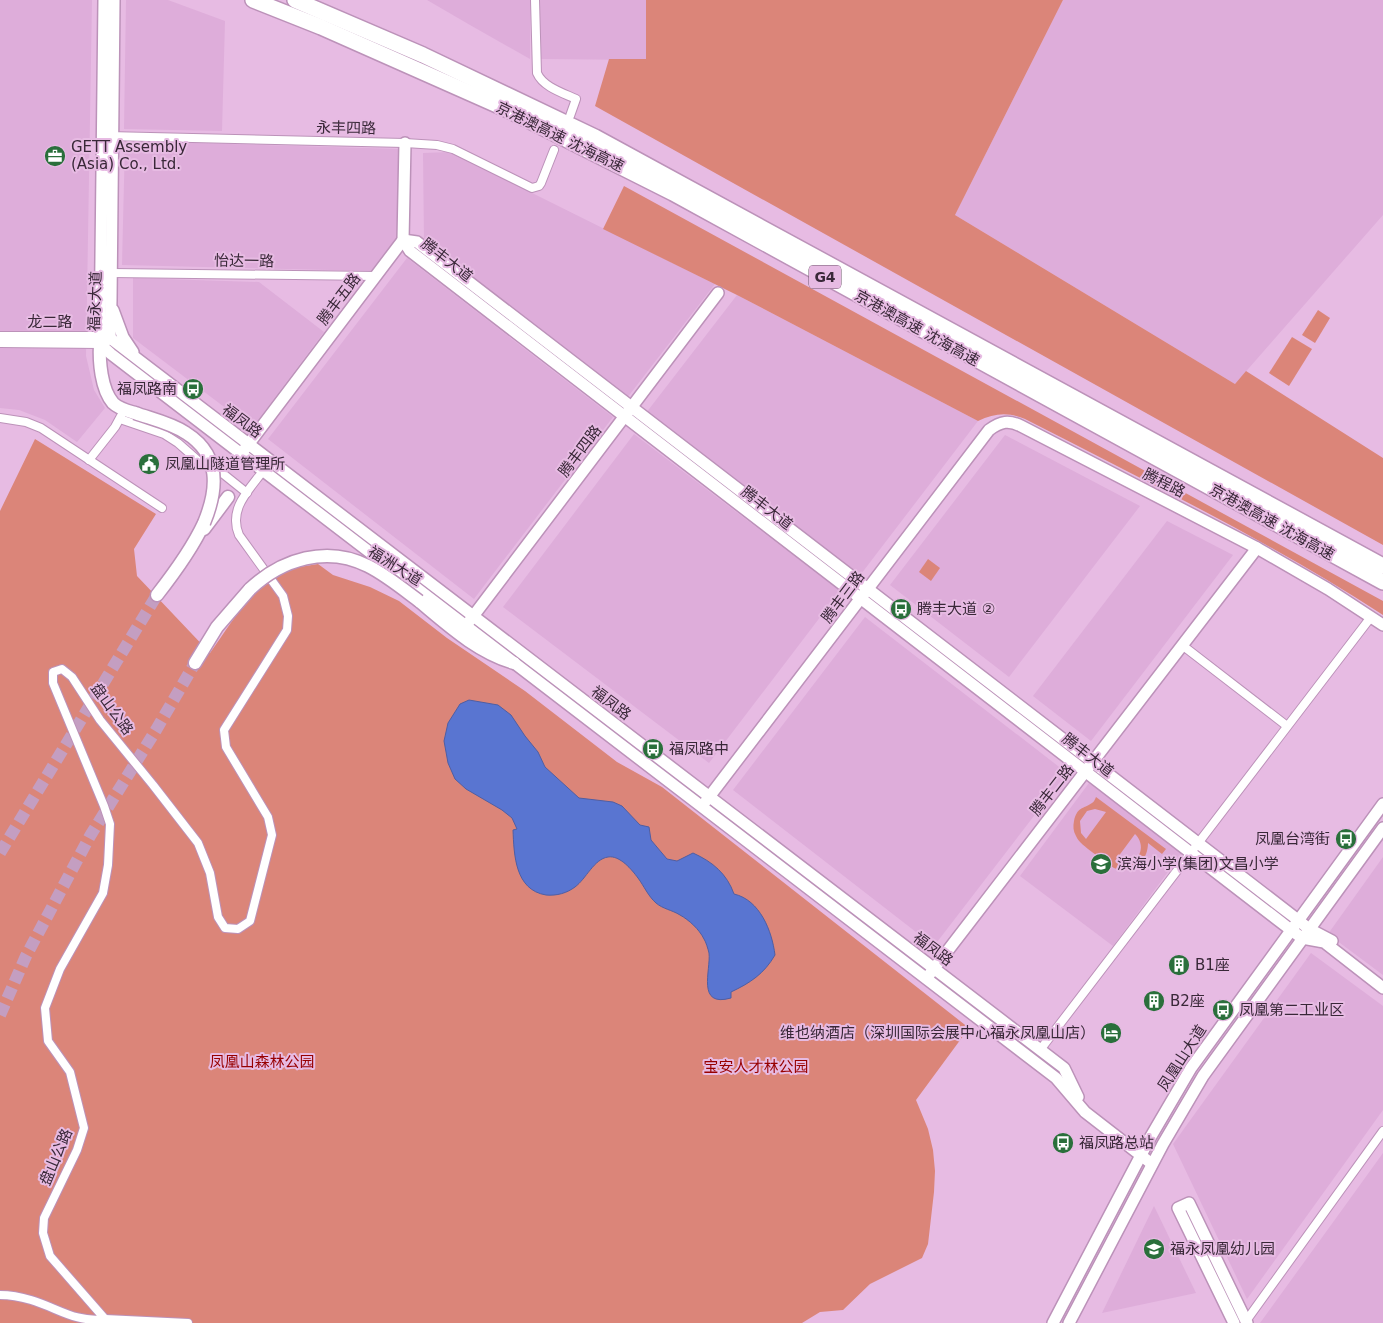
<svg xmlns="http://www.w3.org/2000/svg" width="1383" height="1323" viewBox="0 0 1383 1323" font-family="'DejaVu Sans','Noto Sans SC',sans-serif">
  <rect width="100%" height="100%" fill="#e7bbe3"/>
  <g fill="#deadda">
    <polygon points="0,0 92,0 86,356 94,390 105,408 77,442 45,420 19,410 0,408"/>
    <polygon points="126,0 168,0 225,21 222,131 124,129"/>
    <polygon points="427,0 530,0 530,59 470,25"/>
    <polygon points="540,0 646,0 646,60 540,59"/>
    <polygon points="1063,0 1383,0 1383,215 1235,384 955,215"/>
    <polygon points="125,141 401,149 398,238 374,271 122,265"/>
    <polygon points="450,152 715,284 627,398 424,241 423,153"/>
    <polygon points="407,258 613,417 474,599 268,439"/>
    <polygon points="133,278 259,282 324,332 252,428 133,338"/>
    <polygon points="737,295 978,421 858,578 646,413"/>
    <polygon points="634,434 840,591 709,763 503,607"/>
    <polygon points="1005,435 1140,506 1009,677 890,585"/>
    <polygon points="1167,521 1233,555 1091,741 1033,696"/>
    <polygon points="865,617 1067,773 934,946 733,790"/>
    <polygon points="1089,783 1182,853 1113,946 1020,876"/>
    <polygon points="1383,857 1383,975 1328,934"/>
    <polygon points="1311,953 1383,1006 1383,1110 1247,1299 1173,1144"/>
    <polygon points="1383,1153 1383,1323 1260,1323 1339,1214"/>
    <polygon points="1154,1206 1196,1293 1102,1313"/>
  </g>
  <g fill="#db8579" fill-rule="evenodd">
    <polygon points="646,0 1063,0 955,215 1235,384 1246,371 1383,458 1383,545 595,106 609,59 646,59"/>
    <path d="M624,186L1383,601V615C1269,541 1146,481 1025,419C1008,412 995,413 978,421L737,295L603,229Z"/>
    <polygon points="1318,310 1330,318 1315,343 1302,335"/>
    <polygon points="1292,337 1312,349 1289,386 1269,373"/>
    <path d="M35,439L156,514L134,549L137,576L210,653C229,627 251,587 281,573C292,567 306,566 318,564L333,575L370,587L399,601L447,638L525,691L617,762L662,787L969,1028L916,1100L928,1129L933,1150L935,1171L934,1192L928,1244L922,1258L870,1284L843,1310L820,1312L802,1323H0V511Z"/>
    <polygon points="928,559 940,568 931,581 919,572"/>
    <path d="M1096,797L1166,849L1162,854L1148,843C1148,861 1133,876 1114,868C1107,864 1099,857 1092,852C1086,847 1079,843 1076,836C1073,831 1073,826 1074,821C1077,807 1083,809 1092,803C1094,802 1095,799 1096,797ZM1095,809L1106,812L1086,839L1081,833L1080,821L1087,811ZM1135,834C1146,845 1141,861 1126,864L1115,861Z"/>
  </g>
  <path fill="#5975d1" stroke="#4f5ea3" d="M469,700L498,705L511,715L525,736L538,752L545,767L579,798L613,802L622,806L640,825L649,827L651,840L667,859L677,861L693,853C713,862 727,874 734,894C760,900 772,931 775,955C764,974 750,983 731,992V998C696,1008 711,970 709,953C708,949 706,942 704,939C699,929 689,920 680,915C672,910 663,909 656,903C648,896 644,886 638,878C632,870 620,855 608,857C594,859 586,879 575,887C567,893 557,896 546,895C515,890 514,855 513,830L517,829L512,818L502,810L466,789L455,779L448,763L444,741L448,723L460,704Z"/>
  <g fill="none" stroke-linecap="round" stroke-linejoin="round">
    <g stroke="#c49ec1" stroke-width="12" stroke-dasharray="12 6" stroke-linecap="butt">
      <polyline points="0,853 157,595"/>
      <polyline points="0,1015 26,956 90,836 156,730 195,663"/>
    </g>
    <g stroke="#bc92b9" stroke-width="10">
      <g id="street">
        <path d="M535,0L537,73C543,87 563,93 576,99L570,116"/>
        <polyline points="108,136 405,143 437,145 453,149 532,188 539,186 541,183 554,150"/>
        <polyline points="112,273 376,276"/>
        <polyline points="0,336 100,336"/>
        <polyline points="0,343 100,344"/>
        <polyline points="0,418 26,422 41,428 162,508"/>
        <polyline points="120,419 164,434 178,443 203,465 222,473 247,493"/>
        <polyline points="89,460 115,427 121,416"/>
        <polyline points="1182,645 1287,726"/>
        <polyline points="1040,1050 1371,617"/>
        <path d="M0,1295C10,1295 21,1297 31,1300C58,1308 75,1323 105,1319L188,1323"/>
        <path d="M105,1319L50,1256L43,1233L44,1218L77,1150L84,1128L70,1072L48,1041L45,1008L60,969L103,893L108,865L110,824L104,806L53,683V672L62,669L72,677L100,720L153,785L198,843L210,873L218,917L225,928L238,929L250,921L272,835L268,817L226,747L224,730L287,630L288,616L283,596L239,535C228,509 249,490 263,471"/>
        <polyline points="1246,1321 1383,1131"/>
      </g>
    </g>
    <g stroke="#bc92b9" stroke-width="14">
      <g id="secondary">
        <polyline points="403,240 410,251 1291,930 1302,938 1324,942 1383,988"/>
        <polyline points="403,240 417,242 1298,920 1309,929 1332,941"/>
        <polyline points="113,310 123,337 133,352"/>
        <polyline points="100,336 110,338 1064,1068 1078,1097"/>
        <polyline points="100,342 104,0"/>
        <polyline points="104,342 110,338 111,300 114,0"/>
        <polyline points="100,344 111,354 1056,1078 1085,1112 1152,1164"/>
        <polyline points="244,450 403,240 405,143"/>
        <polyline points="468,623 718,293"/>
        <path d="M706,801L989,430C1001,421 1009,420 1021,426L1257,548L1328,589L1383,625"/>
        <polyline points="929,975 1257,548"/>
        <polyline points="1053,1323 1150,1138 1191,1068 1383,804"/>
        <polyline points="1069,1323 1163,1144 1203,1076 1383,828"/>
        <polyline points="1234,1323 1178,1208 1189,1203 1247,1323"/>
      </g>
    </g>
    <g stroke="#bc92b9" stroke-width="15">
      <g id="primary">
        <path d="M100,344C99,361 101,389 113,403C119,409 128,411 135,413"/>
        <polyline points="204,529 228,497"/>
        <path d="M157,595C175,572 192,549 204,523"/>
        <path d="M419,601C449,626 477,652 514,663"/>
        <polyline points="195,663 217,627 250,589"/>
      </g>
    </g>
    <g stroke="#bc92b9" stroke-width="18">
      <g id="highway">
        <polyline points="253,0 321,27 506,109 673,193 1383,582"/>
        <polyline points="295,0 423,55 595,137 1383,566"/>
      </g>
    </g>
    <use href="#street" stroke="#fff" stroke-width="8"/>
    <use href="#secondary" stroke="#fff" stroke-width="11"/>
    <use href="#primary" stroke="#fff" stroke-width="12"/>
    <use href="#highway" stroke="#fff" stroke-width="15"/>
    <g stroke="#bc92b9" stroke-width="15" stroke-linecap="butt">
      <g id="primary-bridge">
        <path d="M135,413C152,419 171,423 186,433C221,455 218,489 204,523"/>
        <path d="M250,589C282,559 327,545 368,566C386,575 403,589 419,601"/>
      </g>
    </g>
    <use href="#primary-bridge" stroke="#fff" stroke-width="12"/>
  </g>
  <defs>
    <g id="office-disc" transform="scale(1.125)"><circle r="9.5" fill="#2a6f3b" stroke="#e7bbe3"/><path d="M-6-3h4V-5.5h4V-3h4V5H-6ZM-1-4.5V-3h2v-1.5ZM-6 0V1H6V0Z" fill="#fff"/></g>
    <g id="bus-disc" transform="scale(1.125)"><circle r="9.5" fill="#2a6f3b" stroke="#e7bbe3"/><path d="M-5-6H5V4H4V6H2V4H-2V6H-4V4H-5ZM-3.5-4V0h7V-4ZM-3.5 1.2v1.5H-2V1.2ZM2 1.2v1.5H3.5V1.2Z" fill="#fff"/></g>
    <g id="civic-disc" transform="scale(1.125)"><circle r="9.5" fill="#2a6f3b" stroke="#e7bbe3"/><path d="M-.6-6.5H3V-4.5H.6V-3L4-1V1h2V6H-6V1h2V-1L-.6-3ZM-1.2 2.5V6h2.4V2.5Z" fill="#fff"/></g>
    <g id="school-disc" transform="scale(1.125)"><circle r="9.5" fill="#2a6f3b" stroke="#e7bbe3"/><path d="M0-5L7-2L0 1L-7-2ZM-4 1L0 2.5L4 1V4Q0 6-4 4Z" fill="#fff"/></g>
    <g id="building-disc" transform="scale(1.125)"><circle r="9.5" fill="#2a6f3b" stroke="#e7bbe3"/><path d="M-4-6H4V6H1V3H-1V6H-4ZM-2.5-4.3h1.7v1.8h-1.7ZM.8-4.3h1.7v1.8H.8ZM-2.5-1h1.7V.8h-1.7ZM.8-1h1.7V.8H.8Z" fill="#fff"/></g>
    <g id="hotel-disc" transform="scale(1.125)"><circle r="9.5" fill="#2a6f3b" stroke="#e7bbe3"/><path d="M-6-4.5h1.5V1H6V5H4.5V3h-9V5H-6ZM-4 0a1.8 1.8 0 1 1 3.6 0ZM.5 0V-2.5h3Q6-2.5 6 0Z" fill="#fff"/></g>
  </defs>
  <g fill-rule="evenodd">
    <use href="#office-disc" x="55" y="156"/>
    <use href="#bus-disc" x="193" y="389"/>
    <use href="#civic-disc" x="149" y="464"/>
    <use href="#bus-disc" x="901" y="609"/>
    <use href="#bus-disc" x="653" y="749"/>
    <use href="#bus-disc" x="1346" y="839"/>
    <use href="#school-disc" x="1101" y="864"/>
    <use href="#building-disc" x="1179" y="965"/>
    <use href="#building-disc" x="1154" y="1001"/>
    <use href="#bus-disc" x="1223" y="1010"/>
    <use href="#hotel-disc" x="1111" y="1033"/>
    <use href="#bus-disc" x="1063" y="1143"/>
    <use href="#school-disc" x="1154" y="1249"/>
  </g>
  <g text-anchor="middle" stroke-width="4" stroke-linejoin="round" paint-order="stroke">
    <rect fill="#e7bbe3" stroke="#6d546b" stroke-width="1" x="809" y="265.5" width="32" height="23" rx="4"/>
    <g font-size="14" font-weight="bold" fill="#392838">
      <text x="825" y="282">G4</text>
    </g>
    <g font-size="15" fill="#392838" stroke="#e7bbe3">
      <text transform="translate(346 128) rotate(1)" y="5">永丰四路</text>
      <text transform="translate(560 137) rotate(26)" y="5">京港澳高速 沈海高速</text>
      <text transform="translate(447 260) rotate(38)" y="5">腾丰大道</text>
      <text transform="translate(244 261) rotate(1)" y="5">怡达一路</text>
      <text transform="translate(339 299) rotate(-53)" y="5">腾丰五路</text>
      <text transform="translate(95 301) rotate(-88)" y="5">福永大道</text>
      <text x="50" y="327">龙二路</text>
      <text transform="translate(917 328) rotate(29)" y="5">京港澳高速 沈海高速</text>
      <text transform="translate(242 421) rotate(37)" y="5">福凤路</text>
      <text transform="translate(580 451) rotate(-53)" y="5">腾丰四路</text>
      <text transform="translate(1164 483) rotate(27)" y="5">腾程路</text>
      <text transform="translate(767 508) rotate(38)" y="5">腾丰大道</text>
      <text transform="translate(1272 522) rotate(29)" y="5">京港澳高速 沈海高速</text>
      <text transform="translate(395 566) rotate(32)" y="5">福洲大道</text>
      <text transform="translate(843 597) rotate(-53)" y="5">腾丰三路</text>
      <text transform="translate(611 703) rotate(37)" y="5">福凤路</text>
      <text transform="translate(112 709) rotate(54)" y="5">盘山公路</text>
      <text transform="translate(1088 755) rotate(38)" y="5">腾丰大道</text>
      <text transform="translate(1052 790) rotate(-52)" y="5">腾丰二路</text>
      <text transform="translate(933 949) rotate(37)" y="5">福凤路</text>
      <text transform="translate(1182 1058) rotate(-57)" y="5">凤凰山大道</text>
      <text transform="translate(56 1157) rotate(-67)" y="5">盘山公路</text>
    </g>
    <g font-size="15" fill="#392838" stroke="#e7bbe3" text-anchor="start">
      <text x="71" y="152">GETT Assembly<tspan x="71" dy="17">(Asia) Co., Ltd.</tspan></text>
      <text x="177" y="394" text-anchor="end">福凤路南</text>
      <text x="165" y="469">凤凰山隧道管理所</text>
      <text x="917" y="614">腾丰大道 ②</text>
      <text x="669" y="754">福凤路中</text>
      <text x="1330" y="844" text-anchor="end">凤凰台湾街</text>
      <text x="1117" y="869">滨海小学(集团)文昌小学</text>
      <text x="1195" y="970">B1座</text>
      <text x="1170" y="1006">B2座</text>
      <text x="1239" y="1015">凤凰第二工业区</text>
      <text x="1095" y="1038" text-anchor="end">维也纳酒店（深圳国际会展中心福永凤凰山店）</text>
      <text x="1079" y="1148">福凤路总站</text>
      <text x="1170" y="1254">福永凤凰幼儿园</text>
    </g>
    <g font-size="15" fill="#970000" stroke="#e7bbe3">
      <text x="262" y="1067">凤凰山森林公园</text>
      <text x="756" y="1072">宝安人才林公园</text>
    </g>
  </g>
</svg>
